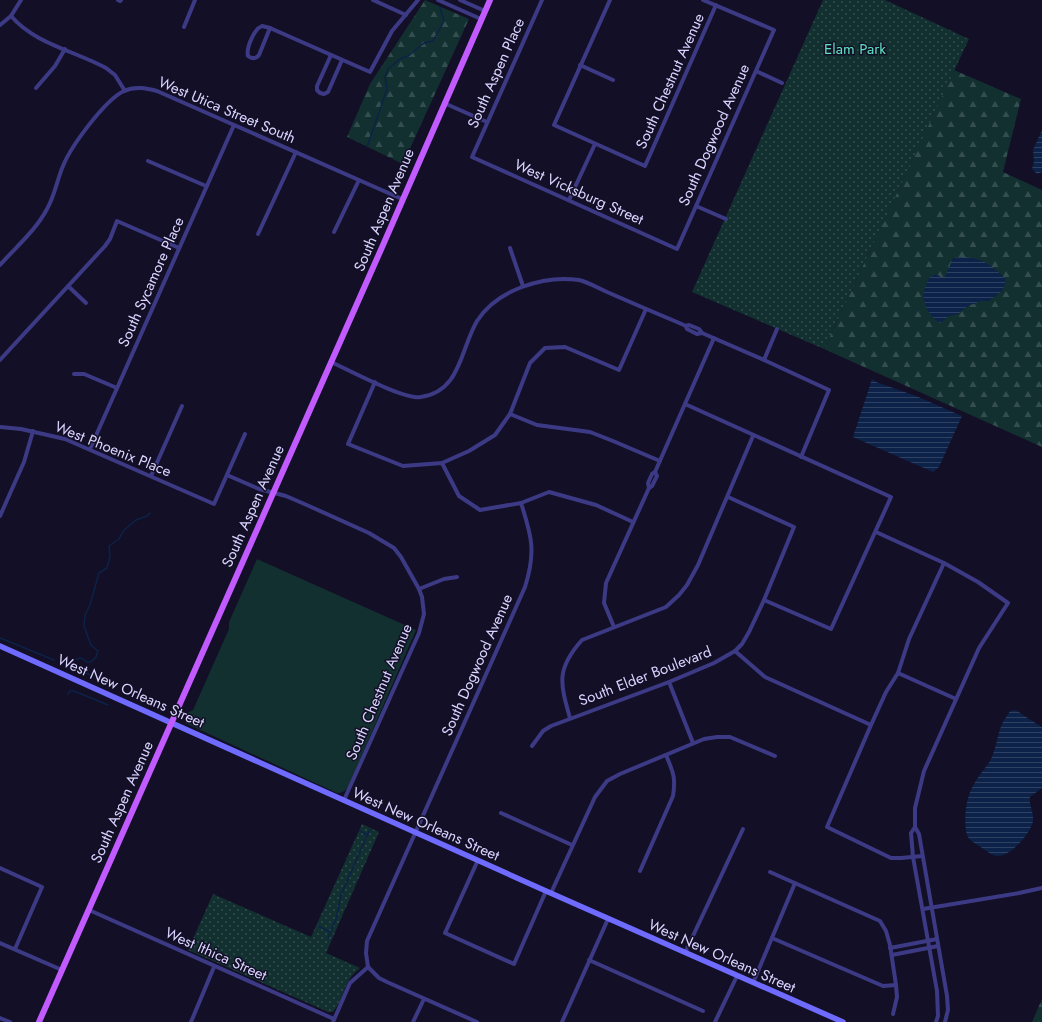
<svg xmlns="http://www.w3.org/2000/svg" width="1042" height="1022" viewBox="0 0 1042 1022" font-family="Jost,sans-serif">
  <defs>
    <pattern id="forest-firs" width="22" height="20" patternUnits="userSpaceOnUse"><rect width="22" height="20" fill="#12302f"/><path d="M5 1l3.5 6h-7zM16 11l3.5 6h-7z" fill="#344d4e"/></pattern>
    <pattern id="park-dots" width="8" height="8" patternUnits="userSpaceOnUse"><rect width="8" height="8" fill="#12302f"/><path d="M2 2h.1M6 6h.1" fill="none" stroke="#344d4e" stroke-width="1.8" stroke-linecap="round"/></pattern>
    <pattern id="water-rules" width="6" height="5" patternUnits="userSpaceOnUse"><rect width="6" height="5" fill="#0c2248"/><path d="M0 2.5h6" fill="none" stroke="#2f4163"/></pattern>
  </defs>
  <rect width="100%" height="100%" fill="#130f26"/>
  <path fill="#12302f" d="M257,559L416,630L348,787C345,791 342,793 337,793L185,723L187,713L193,710L229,629V622Z"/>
  <g fill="url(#forest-firs)">
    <polygon points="425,0 469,19 403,164 347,137 370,84"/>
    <polygon points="954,70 1021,99 1003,172 1042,190 1042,447 824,349"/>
    <polygon points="1042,999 1042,1022 1032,1022"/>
  </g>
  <g fill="url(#park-dots)">
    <polygon points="823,0 885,0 969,39 824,349 692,292"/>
    <path d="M362,824L379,832L326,953L360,968C342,982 345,998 333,1012H328L188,950L213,894L311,937Z"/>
  </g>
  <g fill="url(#water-rules)">
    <polygon points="1042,130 1042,172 1037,174 1032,169 1034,161 1033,150"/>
    <path d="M963,257C983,258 991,265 1005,278V284L1002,291L989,301H980L974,304L969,305L958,314L949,316L940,323C931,318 922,304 924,293C924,288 927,283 929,278L936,274L941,277H945L953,258Z"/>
    <polygon points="872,379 876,382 916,396 962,416 939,467 933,472 853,437"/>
    <path d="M1016,710C1025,716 1033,722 1042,727V788L1030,797C1029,806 1034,812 1033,821C1031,833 1011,856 998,856C992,856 987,851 982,848C976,843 967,841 966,831C964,816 966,797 974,784C978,776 985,769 990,761C996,750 997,736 1002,724C1004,719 1008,715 1010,711Z"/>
  </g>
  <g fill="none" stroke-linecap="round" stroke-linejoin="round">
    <g stroke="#0c2248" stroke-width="1.5">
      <polyline points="367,147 387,89 385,77 388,69 400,59 408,56 424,43 433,41 444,21 440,7"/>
      <polyline points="0,638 54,660"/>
      <polyline points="70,667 109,682"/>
      <path d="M69,669L70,667L68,666L70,661C78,660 80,655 87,662H91L96,657L98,651L91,645L84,626L85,615L90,605L99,573L107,568L110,556L109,546L119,539L124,530L136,520L147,516L150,513"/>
      <polyline points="68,694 70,691 74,691 108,705"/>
      <polyline points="360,831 368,835"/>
      <polyline points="318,926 330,932"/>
      <polyline points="328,939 329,936 336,919 341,895 370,829"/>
    </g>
    <g stroke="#3d3a85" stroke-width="4">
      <polyline points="118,0 120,1 121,0"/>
      <polyline points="373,0 406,15"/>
      <polyline points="438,0 481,19"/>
      <polyline points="460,0 485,11"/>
      <polyline points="542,0 472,157 677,249 774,30 703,0"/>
      <polyline points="610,0 554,125 645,166 716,5"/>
      <path d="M11,16C35,44 75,51 106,68L115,75L125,91"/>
      <polyline points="0,25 11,16 21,0"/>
      <path d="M262,26L270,28L259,55C256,59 252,59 248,56C246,48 254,29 262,26Z"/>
      <polyline points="184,27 195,0"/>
      <polyline points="270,28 370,72 392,31 418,0"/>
      <polyline points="331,55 317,86 317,90 320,93 324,94 328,92 342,60"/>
      <polyline points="580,65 613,80"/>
      <polyline points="756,71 782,83"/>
      <polyline points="36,88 55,66 65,49"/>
      <polyline points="444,103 487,122"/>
      <polyline points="148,161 206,186"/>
      <polyline points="569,200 595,144"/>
      <polyline points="696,206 726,219"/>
      <polyline points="334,232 359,180"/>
      <polyline points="258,234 296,152"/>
      <polyline points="510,248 523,286"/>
      <path d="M0,265C16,247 36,230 47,209C55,195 57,180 63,166C71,146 105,100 124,91C135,86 146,88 157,91L402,199"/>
      <polyline points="68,286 86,303"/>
      <polyline points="686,326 687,329 697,334 702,333"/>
      <polyline points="0,360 105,246 110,239 117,221 179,248"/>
      <polyline points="764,360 777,329"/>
      <path d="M331,362C349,370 404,400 421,397C461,391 460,350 477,321C497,290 543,275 579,280C588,282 598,288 607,292C630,302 653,312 677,322L686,326L689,325L699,329L702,333L764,360L829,390L801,457"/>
      <polyline points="74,374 84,374 117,388"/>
      <polyline points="375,382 348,444 403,466 442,463 469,451 495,435 510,414 530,363 545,348 565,347 619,370 646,309"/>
      <polyline points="685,404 891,497 831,629 764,600"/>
      <polyline points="510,414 537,425 590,432 613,441 660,461"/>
      <polyline points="0,427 21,429 65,439 214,504 245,434"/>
      <polyline points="90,449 234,125"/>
      <polyline points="442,463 459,496 480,510 521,503 549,492 596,505 633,522"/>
      <polyline points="227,475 259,489 286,496 309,506 369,533 394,548 401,557 419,589 422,597 424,614 419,633 344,800"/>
      <polyline points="151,476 182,406"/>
      <polyline points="649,488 652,486 657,476 655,472"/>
      <polyline points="0,516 24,462 33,431"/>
      <polyline points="876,532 944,563 978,582 1008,603 979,648 924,771 915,808 915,827 911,833 913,857 937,991 938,1016 936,1022"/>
      <polyline points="419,589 444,579 457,577"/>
      <polyline points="614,627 604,603 606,583 649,488 648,483 652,474 655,472 714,338"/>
      <polyline points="735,651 765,677 871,725"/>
      <polyline points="898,673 956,699"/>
      <polyline points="669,682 693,743"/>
      <path d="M570,718C560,683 556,669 582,640L666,607L679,595L687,585L698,565L753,436"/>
      <polyline points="532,746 543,731 551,726 669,682 714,663 735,651 742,644 749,632 764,600 794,527 728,497"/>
      <polyline points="501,813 572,845"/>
      <polyline points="915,827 919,834 947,996 948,1010 945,1022"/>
      <polyline points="922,856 901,858 891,858 827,827 871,725 886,692 898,673 909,639 944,563"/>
      <polyline points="478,860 445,933 514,964 546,891"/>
      <polyline points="0,868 42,887 15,949"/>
      <path d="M640,871L673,796C676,777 673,772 666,755"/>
      <polyline points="770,872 880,921 886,931 890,945 896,985 897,997 893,1014"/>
      <polyline points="551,893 595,797 607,781 620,774 704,739 717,737 730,737 775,756"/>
      <polyline points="923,909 1019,893 1042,888"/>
      <polyline points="89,910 334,1019"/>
      <polyline points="772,938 883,986 896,985"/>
      <polyline points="0,943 62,970"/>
      <polyline points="890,948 937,939"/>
      <polyline points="685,953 743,829"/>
      <polyline points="892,955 938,946"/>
      <polyline points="589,960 703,1011"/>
      <polyline points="368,967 379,978 387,982 477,1022"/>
      <polyline points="753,983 795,883"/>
      <polyline points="0,1018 10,1022"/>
      <polyline points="191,1022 214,967"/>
      <path d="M333,1022L350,983L368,967L366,953L367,941L525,587C536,552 532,537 521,503"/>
      <polyline points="413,1022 424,999"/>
      <polyline points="562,1022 608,919"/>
      <polyline points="715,1022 737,976"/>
    </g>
    <polyline stroke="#6f6bff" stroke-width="5.5" points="0,646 546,891 843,1022"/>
    <polyline stroke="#c25bff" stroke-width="6" points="39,1022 383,245 490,0"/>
  </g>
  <g text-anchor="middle" stroke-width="3" stroke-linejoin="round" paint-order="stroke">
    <g font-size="15" fill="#5fe0c0" stroke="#130f26">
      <text x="855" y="54">Elam Park</text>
    </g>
    <g font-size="15" fill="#d9d4ff" stroke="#130f26">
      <text transform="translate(496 73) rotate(-66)" y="5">South Aspen Place</text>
      <text transform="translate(670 81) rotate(-66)" y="5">South Chestnut Avenue</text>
      <text transform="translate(227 110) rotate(23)" y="5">West Utica Street South</text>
      <text transform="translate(714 135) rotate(-66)" y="5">South Dogwood Avenue</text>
      <text transform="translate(579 192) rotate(24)" y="5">West Vicksburg Street</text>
      <text transform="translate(384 210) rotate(-67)" y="5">South Aspen Avenue</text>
      <text transform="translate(151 282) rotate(-66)" y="5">South Sycamore Place</text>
      <text transform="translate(113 449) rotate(22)" y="5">West Phoenix Place</text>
      <text transform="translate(253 506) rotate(-66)" y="5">South Aspen Avenue</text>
      <text transform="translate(477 665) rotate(-66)" y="5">South Dogwood Avenue</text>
      <text transform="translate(645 676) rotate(-21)" y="5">South Elder Boulevard</text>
      <text transform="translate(131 691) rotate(24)" y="5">West New Orleans Street</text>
      <text transform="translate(379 692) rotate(-67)" y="5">South Chestnut Avenue</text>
      <text transform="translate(122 802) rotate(-66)" y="5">South Aspen Avenue</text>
      <text transform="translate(426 824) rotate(24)" y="5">West New Orleans Street</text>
      <text transform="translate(216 954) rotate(24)" y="5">West Ithica Street</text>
      <text transform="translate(722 956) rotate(24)" y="5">West New Orleans Street</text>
    </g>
  </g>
</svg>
